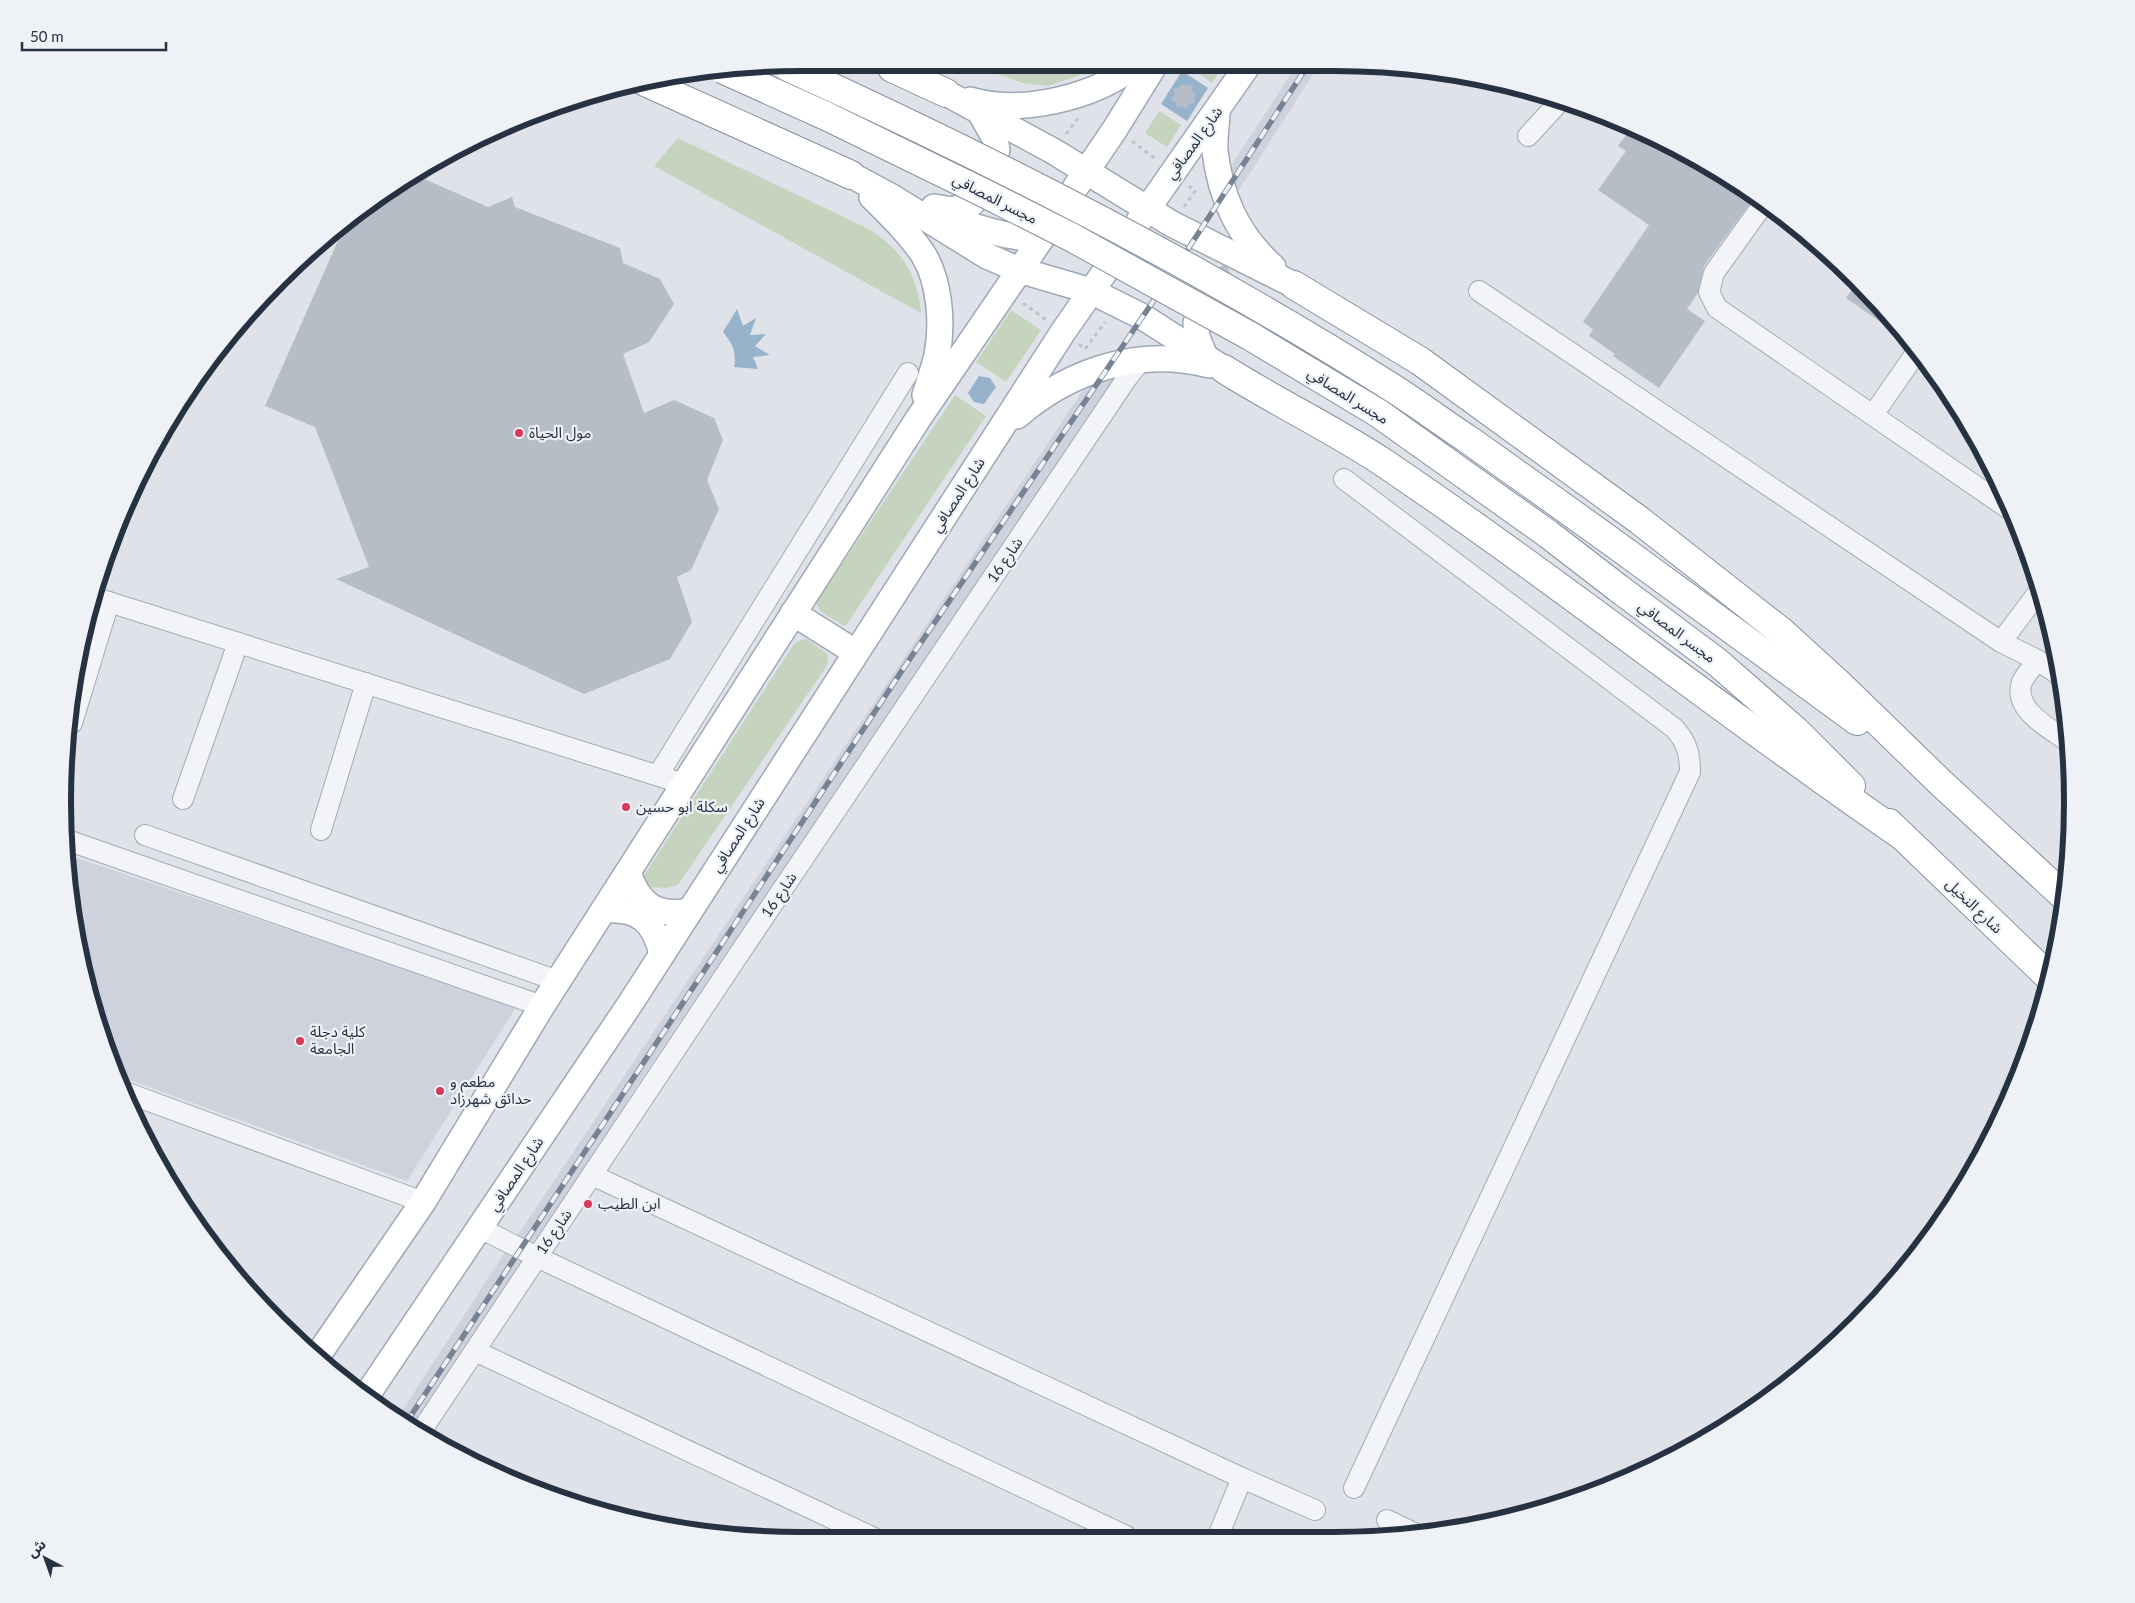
<svg xmlns="http://www.w3.org/2000/svg" width="2135" height="1603" viewBox="0 0 2135 1603" font-family="Lato,'Noto Sans Arabic',sans-serif">
  <rect width="100%" height="100%" fill="#dfe3e9"/>
  <g fill="#cdd2dc">
    <polygon points="1297,65 1319,65 1232,201 1226,173"/>
    <polygon points="1118,375 638,1084 534,1247 517,1236 1092,377"/>
    <polygon points="65,854 516,1007 407,1181 116,1075 77,946"/>
    <polygon points="507,1249 526,1259 414,1428 398,1417"/>
  </g>
  <g fill="#c5d4bf">
    <polygon points="1187,65 1224,65 1212,83"/>
    <polygon points="1053,66 1069,70 1095,70 1048,86 1023,83 978,67"/>
    <polygon points="1159,111 1181,125 1167,147 1145,133"/>
    <path d="M678,138L869,229C902,251 917,273 921,313L654,166Z"/>
    <polygon points="1011,310 1041,330 1006,382 976,362"/>
    <polygon points="955,395 986,416 847,624 845,626 842,625 820,611 816,603"/>
    <polygon points="807,639 827,654 828,661 826,667 678,885 667,888 649,887 643,877 794,644 800,640"/>
  </g>
  <g fill="#97b3cc">
    <polygon points="1182,71 1208,88 1187,121 1161,104"/>
    <path d="M737,309L743,326L756,318L750,335L766,334L755,346L770,355L753,357L758,369L734,367C737,352 732,343 723,332Z"/>
    <polygon points="979,376 990,378 996,387 984,404 974,402 968,393"/>
  </g>
  <g fill="#b5bdc7">
    <polygon points="1182,84 1185,86 1191,85 1192,91 1196,94 1194,98 1195,103 1189,104 1186,109 1182,106 1177,107 1176,102 1171,99 1175,94 1173,89 1179,88"/>
    <polygon points="1632,127 1744,187 1755,196 1704,266 1698,293 1687,309 1705,321 1659,388 1613,356 1615,354 1589,336 1593,329 1583,322 1649,225 1598,190 1626,151 1618,146"/>
    <polygon points="413,174 488,207 512,197 515,207 620,248 623,263 660,279 674,304 649,342 623,354 644,413 674,400 714,418 723,440 707,480 719,509 691,570 677,577 692,622 670,659 584,694 336,579 369,567 315,427 265,406 348,218"/>
    <polygon points="1858,281 1899,328 1895,332 1846,298"/>
  </g>
  <g fill="none" stroke-linecap="round" stroke-linejoin="round">
    <path stroke="#babfc8" stroke-width="25" stroke-dasharray="25 12" stroke-linecap="butt" d="M1196,323C1199,299 1213,283 1234,274"/>
    <g stroke="#a4aab4" stroke-width="22">
      <g id="minor">
        <polyline points="1528,136 1561,100"/>
        <polyline points="1764,203 1714,273 1709,292 1717,308 2009,509"/>
        <polyline points="1479,291 2001,642 2037,660 2058,674"/>
        <polyline points="1873,415 1918,350"/>
        <path d="M1344,479L1674,728C1687,742 1690,754 1690,772L1354,1488"/>
        <polyline points="93,597 684,784"/>
        <polyline points="2001,642 2040,590"/>
        <path d="M2037,660C2033,667 2025,675 2022,682C2012,710 2051,729 2069,742"/>
        <polyline points="72,723 109,602"/>
        <polyline points="658,775 908,373"/>
        <polyline points="183,799 238,643"/>
        <polyline points="321,830 366,683"/>
        <polyline points="145,835 558,981"/>
        <polyline points="64,839 542,1006"/>
        <polyline points="122,1091 423,1202"/>
        <polyline points="592,1175 1242,1478 1315,1510"/>
        <polyline points="480,1228 537,1257 1126,1536"/>
        <polyline points="475,1351 874,1538"/>
        <polyline points="420,1433 735,960 1127,378 1141,360"/>
        <polyline points="1387,1520 1416,1534"/>
        <polyline points="1218,1536 1242,1478"/>
      </g>
    </g>
    <g stroke="#9da8b6" stroke-width="28">
      <g id="major">
        <polyline points="946,93 1053,151 1172,224 1294,285"/>
        <path d="M970,100C1020,115 1093,98 1134,66"/>
        <polyline points="980,112 995,139 997,150"/>
        <path d="M1217,112C1217,124 1214,138 1215,151C1220,196 1239,237 1273,267"/>
        <polyline points="851,175 890,196 987,256 1019,270 1091,291 1143,317 1224,369"/>
        <polyline points="1075,188 1115,129 1154,66"/>
        <path d="M872,197C890,215 909,233 923,254C940,281 943,324 937,355C934,368 929,382 925,395"/>
        <polyline points="934,207 953,210 972,203"/>
        <path d="M942,215C974,227 1006,238 1041,239"/>
        <polyline points="1139,221 1248,65"/>
        <polyline points="1196,323 1197,337 1205,357"/>
        <path d="M1017,416C1070,370 1140,347 1209,365"/>
        <polyline points="793,613 855,652"/>
        <path d="M628,873C639,904 655,917 689,911"/>
        <path d="M605,910C639,908 654,921 662,954"/>
        <polyline points="316,1358 423,1202 542,1006 918,419 1041,239"/>
        <polyline points="367,1395 630,1004 1063,332 1104,273"/>
      </g>
    </g>
    <g stroke="#8591a1" stroke-width="30">
      <g id="highway">
        <polyline points="892,68 946,93"/>
        <polyline points="643,81 851,175"/>
        <polyline points="1294,285 1420,361 1639,520 1782,632 1839,684 1941,783 2066,898"/>
        <path d="M1224,369C1276,402 1333,429 1384,463C1560,582 1726,715 1901,835"/>
        <polyline points="1638,561 1857,721"/>
        <polyline points="1618,588 1717,662 1796,731 1851,786"/>
        <polyline points="1889,823 2048,976"/>
      </g>
    </g>
    <g stroke="#bdc1c8" stroke-width="3" stroke-dasharray="4 4" stroke-linecap="butt">
      <polyline points="1066,134 1079,117"/>
      <polyline points="1132,141 1157,160"/>
      <polyline points="1184,207 1195,191 1189,186"/>
      <polyline points="1023,303 1046,320"/>
      <polyline points="1079,344 1085,349 1105,322"/>
    </g>
    <use href="#minor" stroke="#f2f4f7" stroke-width="20"/>
    <use href="#major" stroke="#fff" stroke-width="25"/>
    <use href="#highway" stroke="#fff" stroke-width="28"/>
    <g stroke="#778394" stroke-width="5.5">
      <g id="rail">
        <polyline points="1188,249 1308,65"/>
        <polyline points="406,1423 903,669 1154,300"/>
      </g>
    </g>
    <use href="#rail" stroke="#eef2f7" stroke-width="4" stroke-dasharray="11" stroke-linecap="butt"/>
    <g stroke="#8591a1" stroke-width="30" stroke-linecap="butt">
      <g id="highway-bridge">
        <path d="M790,68C996,162 1200,266 1391,387C1418,404 1443,423 1469,440C1525,480 1582,520 1638,561"/>
        <polyline points="722,69 826,116 986,194 1071,237 1250,336 1378,413 1548,534 1618,588"/>
      </g>
    </g>
    <use href="#highway-bridge" stroke="#fff" stroke-width="28"/>
  </g>
  <g fill="#d93958" stroke="#eef2f7" stroke-width="2">
    <circle cx="519" cy="433" r="5"/>
    <circle cx="626" cy="807" r="5"/>
    <circle cx="300" cy="1041" r="5"/>
    <circle cx="440" cy="1091" r="5"/>
    <circle cx="588" cy="1204" r="5"/>
  </g>
  <g text-anchor="middle" stroke-width="4.5" stroke-linejoin="round" paint-order="stroke">
    <g font-size="15" fill="#263142" stroke="#eef2f7">
      <text transform="translate(1194 143) rotate(-54)" y="5">شارع المصافي</text>
      <text transform="translate(995 199) rotate(27)" y="5">مجسر المصافي</text>
      <text transform="translate(1348 396) rotate(32)" y="5">مجسر المصافي</text>
      <text transform="translate(958 495) rotate(-57)" y="5">شارع المصافي</text>
      <text transform="translate(1005 560) rotate(-56)" y="5">شارع 16</text>
      <text transform="translate(1677 632) rotate(37)" y="5">مجسر المصافي</text>
      <text transform="translate(738 835) rotate(-57)" y="5">شارع المصافي</text>
      <text transform="translate(779 895) rotate(-56)" y="5">شارع 16</text>
      <text transform="translate(1974 906) rotate(44)" y="5">شارع النخيل</text>
      <text transform="translate(516 1174) rotate(-56)" y="5">شارع المصافي</text>
      <text transform="translate(554 1232) rotate(-56)" y="5">شارع 16</text>
    </g>
    <g font-size="15" fill="#263142" stroke="#eef2f7" text-anchor="start">
      <text x="529" y="438">مول الحياة</text>
      <text x="636" y="812">سكلة ابو حسين</text>
      <text x="310" y="1037">كلية دجلة<tspan x="310" dy="17">الجامعة</tspan></text>
      <text x="450" y="1087">مطعم و<tspan x="450" dy="17">حدائق شهرزاد</tspan></text>
      <text x="598" y="1209">ابن الطيب</text>
    </g>
  </g>
  <path d="M0 0H2135V1603H0ZM801 71H1334A730 730 0 0 1 2064 801V802A730 730 0 0 1 1334 1532H801A730 730 0 0 1 71 802V801A730 730 0 0 1 801 71Z" fill="#eef2f7" fill-rule="evenodd"/>
  <path fill="none" stroke="#263142" stroke-width="6" d="M801 71H1334A730 730 0 0 1 2064 801V802A730 730 0 0 1 1334 1532H801A730 730 0 0 1 71 802V801A730 730 0 0 1 801 71Z"/>
  <g transform="translate(45 1558) rotate(319)" stroke="#eef2f7" stroke-width="4" paint-order="stroke">
  <path d="M0-4L9 19L0 12L-9 19Z" fill="#263142"/>
  <text y="-8" font-size="14" font-weight="bold" text-anchor="middle" fill="#263142">ش</text>
  </g>
  <path d="M22 42v8h144v-8" fill="none" stroke="#263142" stroke-width="2.5"/>
  <text x="30" y="42" font-size="15" fill="#263142" stroke="#eef2f7" stroke-width="4" paint-order="stroke">50 m</text>
</svg>
